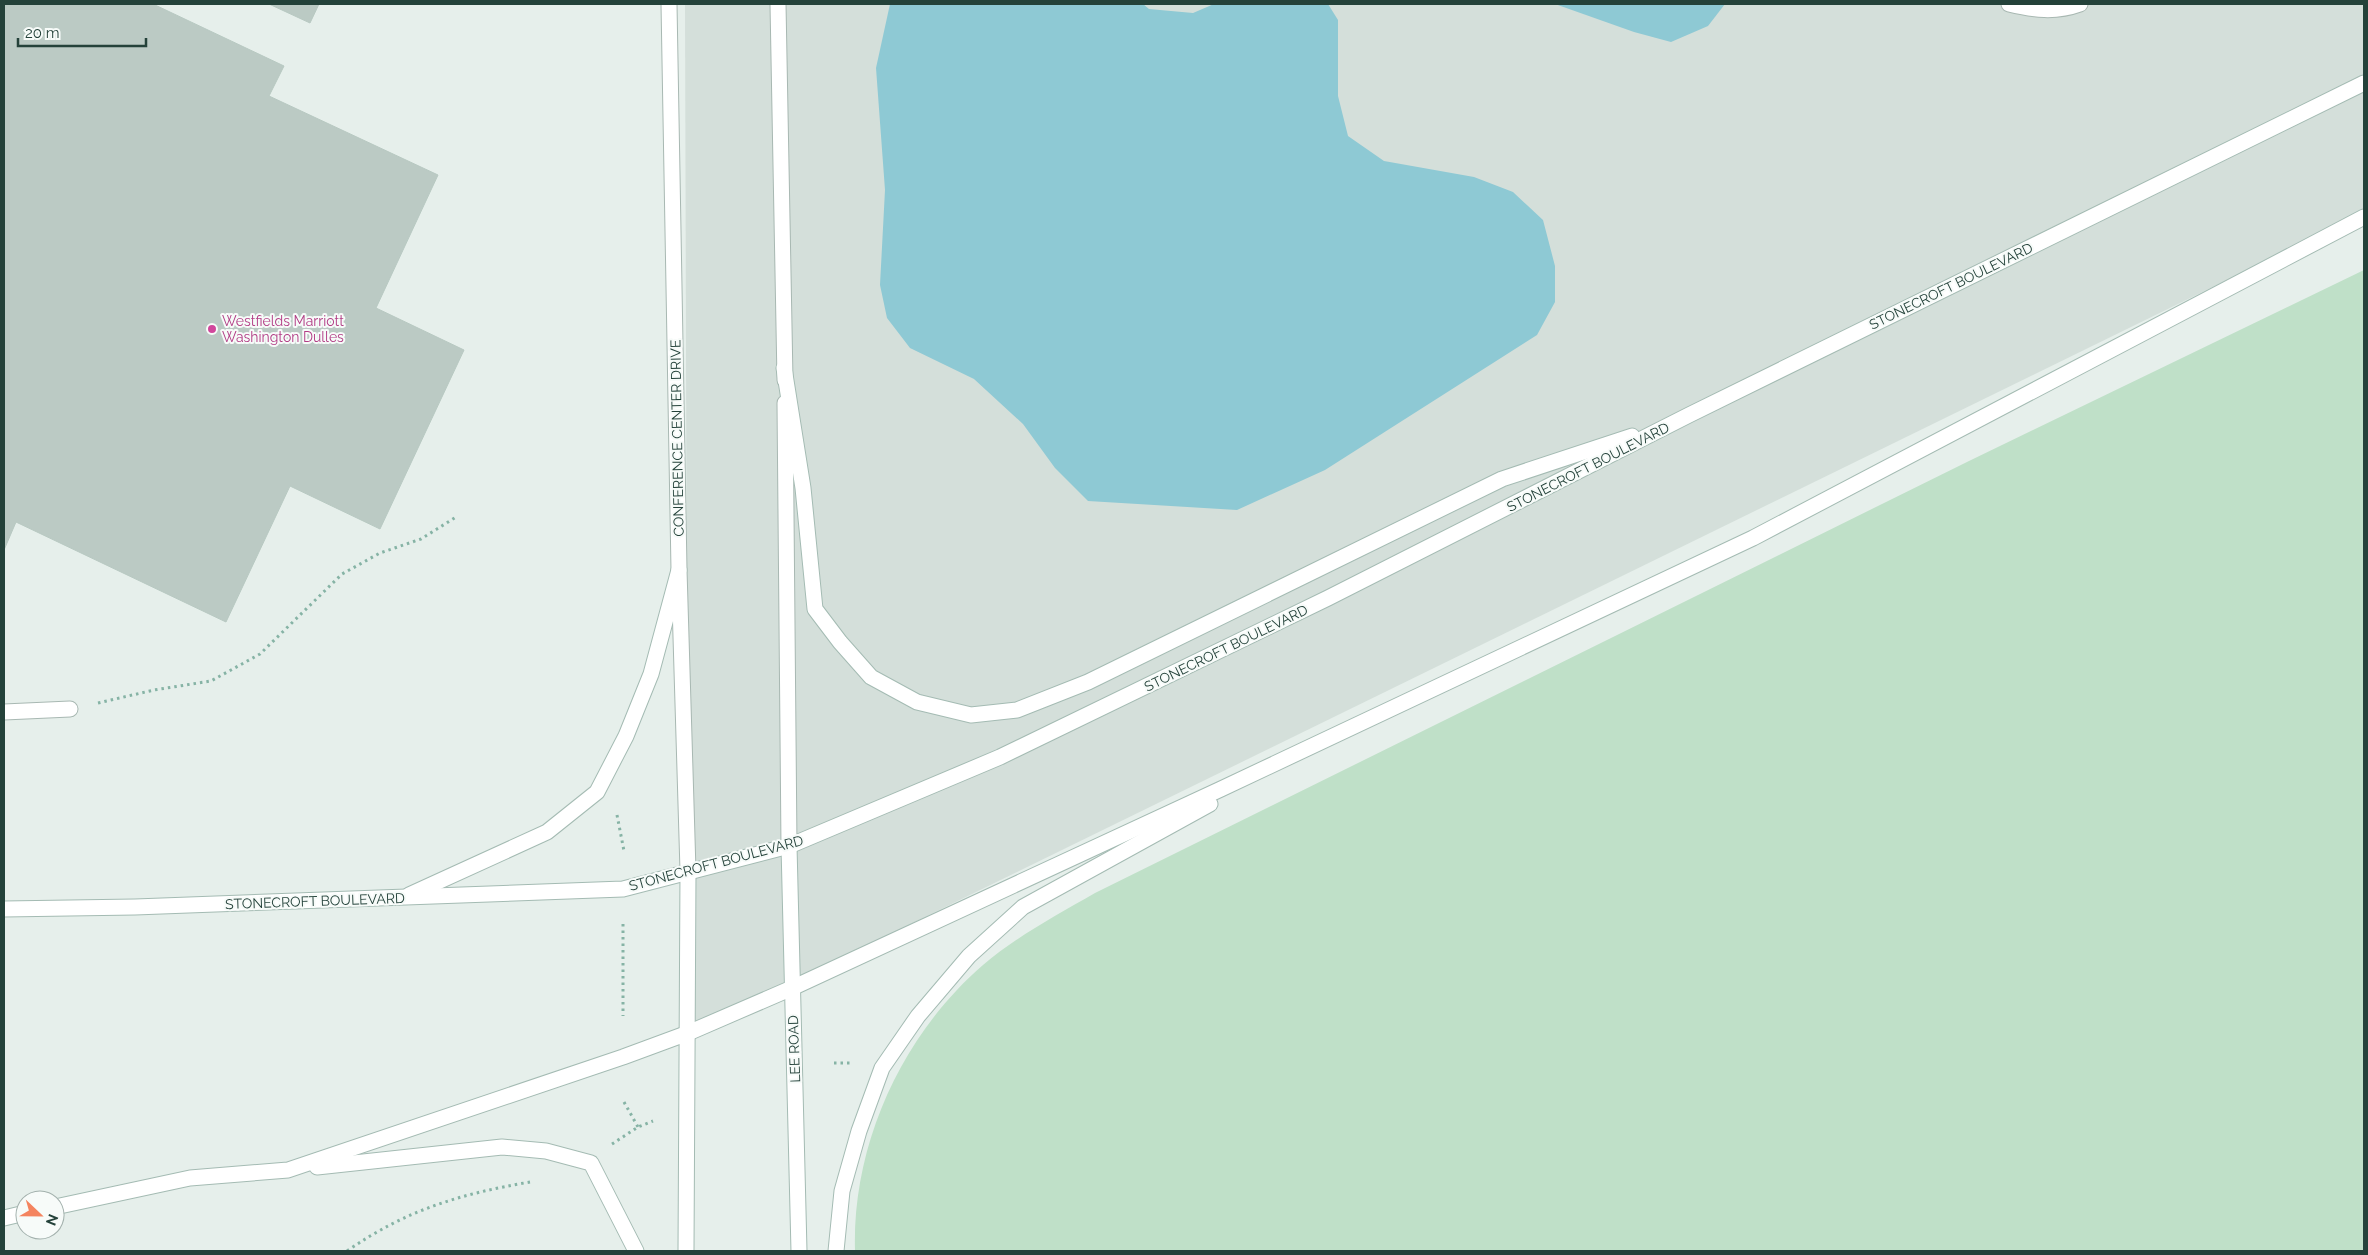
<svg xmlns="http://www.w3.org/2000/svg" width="2368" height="1255" viewBox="0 0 2368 1255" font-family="Raleway,sans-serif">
  <rect width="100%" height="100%" fill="#e6efeb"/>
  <polygon fill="#d4dfda" points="685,4 2364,4 2364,213 688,1033"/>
  <path fill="#bfe0c8" d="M2364,270V1251H855C852,1144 902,1035 983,965C1017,936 1057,915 1095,893L1969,461Z"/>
  <g fill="#8ec9d4">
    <polygon points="890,4 1143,4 1149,9 1193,13 1214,4 1328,4 1338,20 1338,96 1348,136 1384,161 1474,177 1513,192 1543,220 1555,266 1555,302 1537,335 1325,470 1237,510 1088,501 1055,468 1023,424 974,379 910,348 887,318 880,285 885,190 876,68"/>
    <polygon points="1555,4 1725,4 1708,26 1671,42 1634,32"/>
  </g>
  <g fill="#bbcac4" stroke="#b8c9c2">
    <polygon points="4,4 153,4 284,66 269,96 438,175 376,308 464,350 380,529 290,486 226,622 16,522 4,550"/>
    <polygon points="269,4 319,4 310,23"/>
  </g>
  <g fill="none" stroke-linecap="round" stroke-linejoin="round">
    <g stroke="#a8b8b2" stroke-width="17">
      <g id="lane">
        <path d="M2009,4C2034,10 2055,13 2080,4"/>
        <polyline points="4,712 70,709"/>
      </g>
    </g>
    <g stroke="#a8b8b2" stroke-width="17">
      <g id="street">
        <polyline points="669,4 679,570 688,871"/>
        <polyline points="778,4 785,380"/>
        <polyline points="785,403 789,846"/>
      </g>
    </g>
    <g stroke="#a4bbb3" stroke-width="17">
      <g id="secondary">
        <polyline points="784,368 803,488 815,609 840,642 871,677 917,702 971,715 1017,710 1088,682 1502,479 1632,436"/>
        <polyline points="789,846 799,1251"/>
        <polyline points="409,895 547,832 597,792 626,736 651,674 679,570"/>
        <polyline points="4,909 135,907 623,889 789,846 1000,757 1328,598 1689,415 2364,83"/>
        <polyline points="317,1167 502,1147 546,1151 591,1163 636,1251"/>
        <polyline points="55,1207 190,1178 288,1170 623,1057 688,1033 792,988 1221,789 1753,538 2364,217"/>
        <polyline points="4,1218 25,1213"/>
        <polyline points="686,1251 688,871"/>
        <polyline points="836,1251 842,1191 859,1131 882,1068 918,1016 969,956 1023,907 1210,804"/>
      </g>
    </g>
    <g stroke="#86b3a5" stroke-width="3" stroke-dasharray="2.5 4" stroke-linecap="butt">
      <polyline points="98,703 154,690 211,681 260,654 342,574 380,553 421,539 456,517"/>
      <polyline points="617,815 624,851"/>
      <polyline points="623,924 623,1016"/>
      <polyline points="834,1063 852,1063"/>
      <polyline points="624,1102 638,1127"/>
      <polyline points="612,1144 638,1127 653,1121"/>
      <path d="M347,1251C406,1210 460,1194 530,1182"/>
    </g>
    <use href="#lane" stroke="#fff" stroke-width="15"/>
    <use href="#street" stroke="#fff" stroke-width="15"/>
    <use href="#secondary" stroke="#fff" stroke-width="15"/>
  </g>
  <circle fill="#d1479c" stroke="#f7fbf9" stroke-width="2" cx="212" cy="329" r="5"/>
  <g text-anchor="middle" stroke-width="4" stroke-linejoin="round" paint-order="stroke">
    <g font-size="14" fill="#24423a" stroke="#f7fbf9">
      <text transform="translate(1951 286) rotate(-26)" y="5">STONECROFT BOULEVARD</text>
      <text transform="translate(677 438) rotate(-91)" y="5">CONFERENCE CENTER DRIVE</text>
      <text transform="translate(1588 467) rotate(-27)" y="5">STONECROFT BOULEVARD</text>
      <text transform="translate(1226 648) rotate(-26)" y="5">STONECROFT BOULEVARD</text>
      <text transform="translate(716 863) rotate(-15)" y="5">STONECROFT BOULEVARD</text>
      <text transform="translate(315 901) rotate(-2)" y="5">STONECROFT BOULEVARD</text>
      <text transform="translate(794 1049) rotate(-92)" y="5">LEE ROAD</text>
    </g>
    <g font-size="14" fill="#b23c85" stroke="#f7fbf9" text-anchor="start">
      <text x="222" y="326">Westfields Marriott<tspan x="222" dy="16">Washington Dulles</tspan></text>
    </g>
  </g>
  <rect width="2368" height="1255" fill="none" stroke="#24423a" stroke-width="10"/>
  <g transform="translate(40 1215) rotate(112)"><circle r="24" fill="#f7fbf9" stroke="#a3b1ad"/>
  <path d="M0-4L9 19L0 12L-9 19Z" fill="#f4845f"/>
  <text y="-8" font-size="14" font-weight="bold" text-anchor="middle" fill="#24423a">N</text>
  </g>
  <path d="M18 38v8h128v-8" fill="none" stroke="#24423a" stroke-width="2.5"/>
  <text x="25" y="38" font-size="15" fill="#24423a" stroke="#f7fbf9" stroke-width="4" paint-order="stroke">20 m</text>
</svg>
